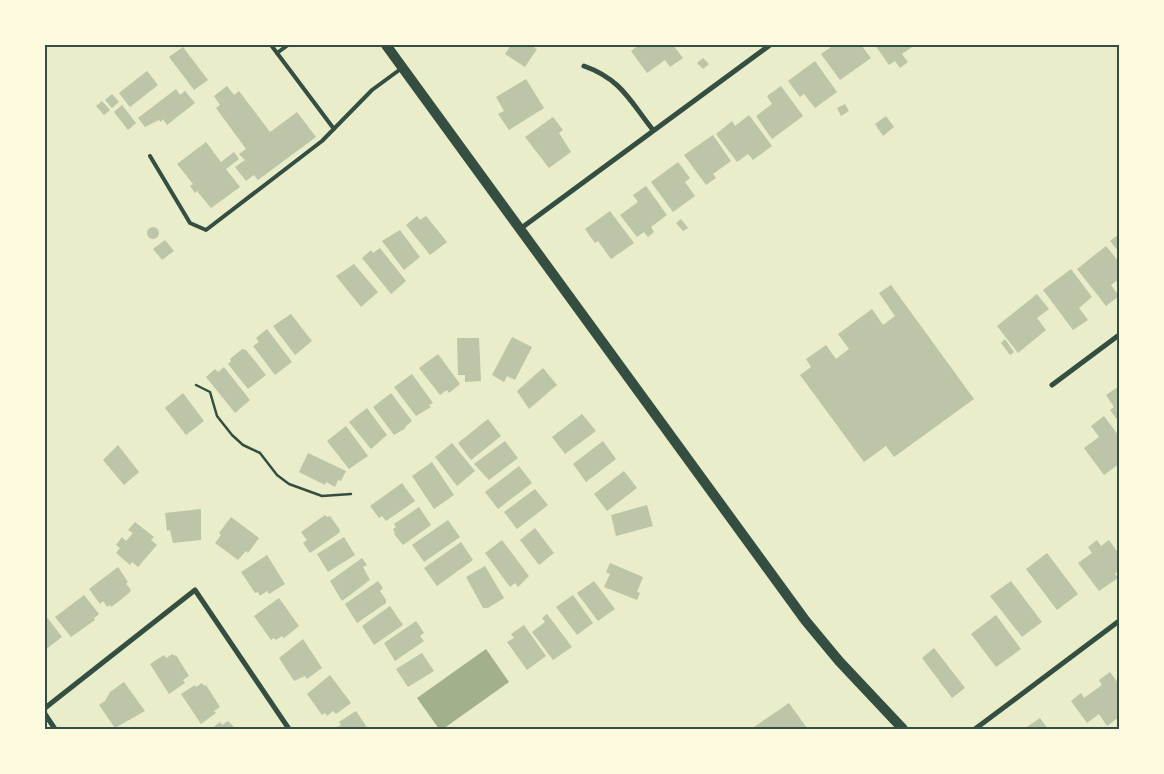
<svg xmlns="http://www.w3.org/2000/svg" width="1164" height="774" viewBox="0 0 1164 774" font-family="'Crimson Pro',serif">
  <rect width="100%" height="100%" fill="#e9edc9"/>
  <polygon fill="#a3b18a" points="486,649 509,682 443,729 439,729 417,698"/>
  <g fill="#bcc5a7">
    <polygon points="511,45 536,45 534,48 537,49 525,67 505,54"/>
    <polygon points="639,45 673,45 683,58 670,67 665,60 647,73 631,51"/>
    <polygon points="834,45 861,45 871,58 840,80 821,54"/>
    <polygon points="875,45 915,45 902,54 908,62 900,68 895,61 889,65"/>
    <polygon points="183,47 208,80 194,90 169,57"/>
    <polygon points="703,58 709,64 703,69 697,63"/>
    <polygon points="815,61 837,92 815,108 804,94 800,97 788,81"/>
    <polygon points="147,71 158,85 130,107 119,93"/>
    <polygon points="526,79 544,108 509,130 498,114 504,111 496,97"/>
    <polygon points="227,86 234,95 239,91 270,132 297,112 316,137 258,180 254,175 246,181 235,167 245,160 239,154 246,149 216,108 220,105 214,96"/>
    <polygon points="781,86 803,116 772,139 756,116 772,104 767,96"/>
    <polygon points="176,89 180,95 185,91 195,103 167,125 163,119 161,122 159,120 145,127 138,118"/>
    <polygon points="112,94 119,102 112,108 105,100"/>
    <polygon points="102,101 110,110 104,115 96,106"/>
    <polygon points="845,104 849,111 841,116 837,108"/>
    <polygon points="122,105 136,123 128,130 114,112"/>
    <polygon points="749,115 772,146 753,160 748,154 737,162 716,134 732,121 735,126"/>
    <polygon points="886,116 894,127 883,136 875,124"/>
    <polygon points="553,117 563,130 559,133 571,152 549,168 525,137"/>
    <polygon points="713,135 731,161 713,174 716,178 706,185 684,155"/>
    <polygon points="206,142 221,162 234,152 239,159 226,169 240,187 211,208 197,191 195,193 190,186 193,184 177,164"/>
    <polygon points="678,162 690,178 685,182 695,196 673,212 651,182"/>
    <polygon points="646,186 667,215 651,227 654,232 648,237 644,232 637,237 620,215 638,202 633,195"/>
    <polygon points="610,211 634,243 611,259 598,241 595,243 585,229"/>
    <polygon points="417,216 420,220 426,216 447,242 430,255 406,225"/>
    <polygon points="681,219 688,228 683,231 676,223"/>
    <circle cx="153" cy="233" r="6"/>
    <polygon points="400,230 420,257 404,270 382,241"/>
    <polygon points="1119,234 1119,252 1110,241"/>
    <polygon points="165,240 174,251 162,260 153,249"/>
    <polygon points="1106,246 1119,262 1119,279 1111,285 1119,296 1106,306 1077,269"/>
    <polygon points="380,248 406,281 391,294 362,258 371,250 373,253"/>
    <polygon points="354,264 378,292 361,307 336,276"/>
    <polygon points="1071,269 1092,297 1079,308 1088,320 1073,330 1043,290"/>
    <polygon points="891,285 974,399 894,457 886,446 864,462 800,375 811,367 806,359 826,345 836,359 849,349 838,334 872,309 883,325 895,316 879,293"/>
    <polygon points="1037,294 1049,309 1037,318 1046,330 1018,353 997,326"/>
    <polygon points="291,314 312,341 295,355 273,326"/>
    <polygon points="267,329 292,362 275,375 253,346 259,342 256,338"/>
    <polygon points="512,337 532,347 515,380 507,376 504,382 492,375"/>
    <polygon points="457,338 479,338 481,381 465,382 465,375 458,375"/>
    <polygon points="1005,339 1014,352 1010,355 1001,343"/>
    <polygon points="242,349 246,350 266,375 248,389 228,364 231,361 230,359"/>
    <polygon points="438,354 460,384 449,393 447,390 440,395 419,368"/>
    <polygon points="224,367 250,400 235,413 206,377 215,369 218,372"/>
    <polygon points="543,368 557,385 529,409 517,391"/>
    <polygon points="412,374 433,403 429,405 431,407 416,416 394,387"/>
    <polygon points="1119,386 1119,422 1110,410 1114,407 1106,395"/>
    <polygon points="183,393 204,421 186,435 165,408"/>
    <polygon points="391,393 412,421 405,427 406,428 394,435 373,407"/>
    <polygon points="367,408 387,435 371,449 349,422"/>
    <polygon points="582,414 596,431 565,454 552,437"/>
    <polygon points="1104,416 1119,436 1119,464 1104,475 1084,448 1099,437 1091,426"/>
    <polygon points="488,419 501,436 471,460 458,443"/>
    <polygon points="346,426 368,456 349,469 327,441"/>
    <polygon points="505,441 518,458 489,480 474,464"/>
    <polygon points="603,441 616,459 586,482 573,464"/>
    <polygon points="452,443 475,471 457,486 435,457"/>
    <polygon points="118,445 139,472 124,485 103,460"/>
    <polygon points="308,453 346,471 341,481 338,480 335,487 326,482 325,485 299,472"/>
    <polygon points="432,462 454,495 434,509 412,476"/>
    <polygon points="519,466 532,483 498,509 485,492"/>
    <polygon points="624,471 637,488 607,511 594,494"/>
    <polygon points="402,483 415,501 386,521 382,516 379,518 370,506"/>
    <polygon points="535,489 548,505 517,529 504,512"/>
    <polygon points="647,505 653,526 616,536 611,515"/>
    <polygon points="419,507 431,525 403,545 394,534 395,533 393,529 396,527 394,524"/>
    <polygon points="201,509 201,540 173,543 170,530 167,531 165,513"/>
    <polygon points="325,515 327,517 330,516 340,530 339,533 310,553 303,543 307,540 301,532"/>
    <polygon points="231,517 259,538 248,553 246,551 238,560 215,543 221,535 219,533"/>
    <polygon points="448,520 460,537 424,562 412,545"/>
    <polygon points="135,522 154,537 151,540 157,545 138,567 132,562 130,565 116,553 120,548 116,545 122,537 126,541 133,533 128,530"/>
    <polygon points="535,528 554,553 539,565 520,540"/>
    <polygon points="344,537 355,555 328,572 317,554"/>
    <polygon points="502,540 529,576 518,587 515,583 510,587 485,553"/>
    <polygon points="1097,540 1101,546 1109,540 1119,554 1119,570 1115,574 1118,578 1099,591 1078,563 1092,553 1088,547"/>
    <polygon points="461,542 473,560 437,586 424,568"/>
    <polygon points="1047,553 1078,594 1057,610 1026,569"/>
    <polygon points="267,555 285,584 269,594 267,591 260,596 258,592 255,593 241,572"/>
    <polygon points="362,558 367,565 363,567 370,580 342,601 330,581"/>
    <polygon points="610,563 643,577 637,592 640,593 637,600 604,587 610,574 606,572"/>
    <polygon points="485,566 504,598 488,608 483,608 466,577"/>
    <polygon points="118,567 128,582 126,584 131,590 129,593 118,602 111,607 110,605 107,607 103,601 100,604 89,589"/>
    <polygon points="378,581 383,588 380,591 386,600 386,603 357,623 345,604"/>
    <polygon points="594,581 615,609 598,621 577,593"/>
    <polygon points="1011,581 1042,622 1022,637 990,596"/>
    <polygon points="84,595 99,614 94,618 95,620 71,637 55,617"/>
    <polygon points="573,595 593,623 577,635 556,607"/>
    <polygon points="279,598 299,626 284,638 282,636 276,640 274,638 271,640 254,616"/>
    <polygon points="390,606 403,625 374,645 362,626"/>
    <polygon points="547,614 572,647 553,660 532,632 545,622 542,618"/>
    <polygon points="996,615 1021,649 996,667 971,634"/>
    <polygon points="46,616 62,637 45,650 45,617"/>
    <polygon points="416,621 424,633 420,636 424,641 395,661 384,643"/>
    <polygon points="524,625 546,656 527,670 507,642 514,638 511,634"/>
    <polygon points="303,639 322,668 307,679 305,676 294,681 279,658"/>
    <polygon points="934,648 965,688 952,698 922,658"/>
    <polygon points="422,653 434,671 408,687 396,669"/>
    <polygon points="173,654 174,656 176,655 189,676 183,680 185,683 169,694 150,664 164,655 166,658"/>
    <polygon points="1110,672 1119,684 1119,717 1107,726 1099,714 1087,723 1071,701 1081,693 1084,698 1102,685 1099,680"/>
    <polygon points="330,675 351,703 336,714 333,711 327,716 325,713 322,715 307,694"/>
    <polygon points="124,682 145,711 115,728 99,705 105,701 110,692"/>
    <polygon points="202,683 204,686 206,685 220,707 214,711 216,713 201,724 181,694 195,685 196,687"/>
    <polygon points="789,703 807,728 755,729 754,727"/>
    <polygon points="356,711 368,729 334,729 341,725 339,722"/>
    <polygon points="1040,718 1048,729 1024,729"/>
    <polygon points="228,721 236,729 211,729 220,722 222,725"/>
  </g>
  <g fill="none" stroke-linecap="round" stroke-linejoin="round">
    <polyline stroke="#344e41" stroke-width="2.5" points="196,385 210,392 217,416 232,435 243,445 260,453 277,475 289,484 322,496 351,494"/>
    <g stroke="#344e41" stroke-width="4">
      <polyline points="271,45 334,129"/>
      <polyline points="277,53 288,45"/>
      <polyline points="150,156 190,223 206,230 322,141 372,90 402,68"/>
    </g>
    <g stroke="#344e41" stroke-width="5">
      <path d="M584,66C621,79 630,101 653,130"/>
      <polyline points="520,229 770,45"/>
      <polyline points="1052,385 1119,335"/>
      <polyline points="45,708 195,590 289,729"/>
      <polyline points="45,714 55,729"/>
      <polyline points="975,729 1119,621"/>
    </g>
    <polyline stroke="#344e41" stroke-width="10" points="386,45 805,620 839,661 903,729"/>
  </g>
  <rect width="1164" height="774" fill="none" stroke="#fefae0" stroke-width="92"/>
  <rect x="46" y="46" width="1072" height="682" fill="none" stroke="#344e41" stroke-width="2"/>
</svg>
